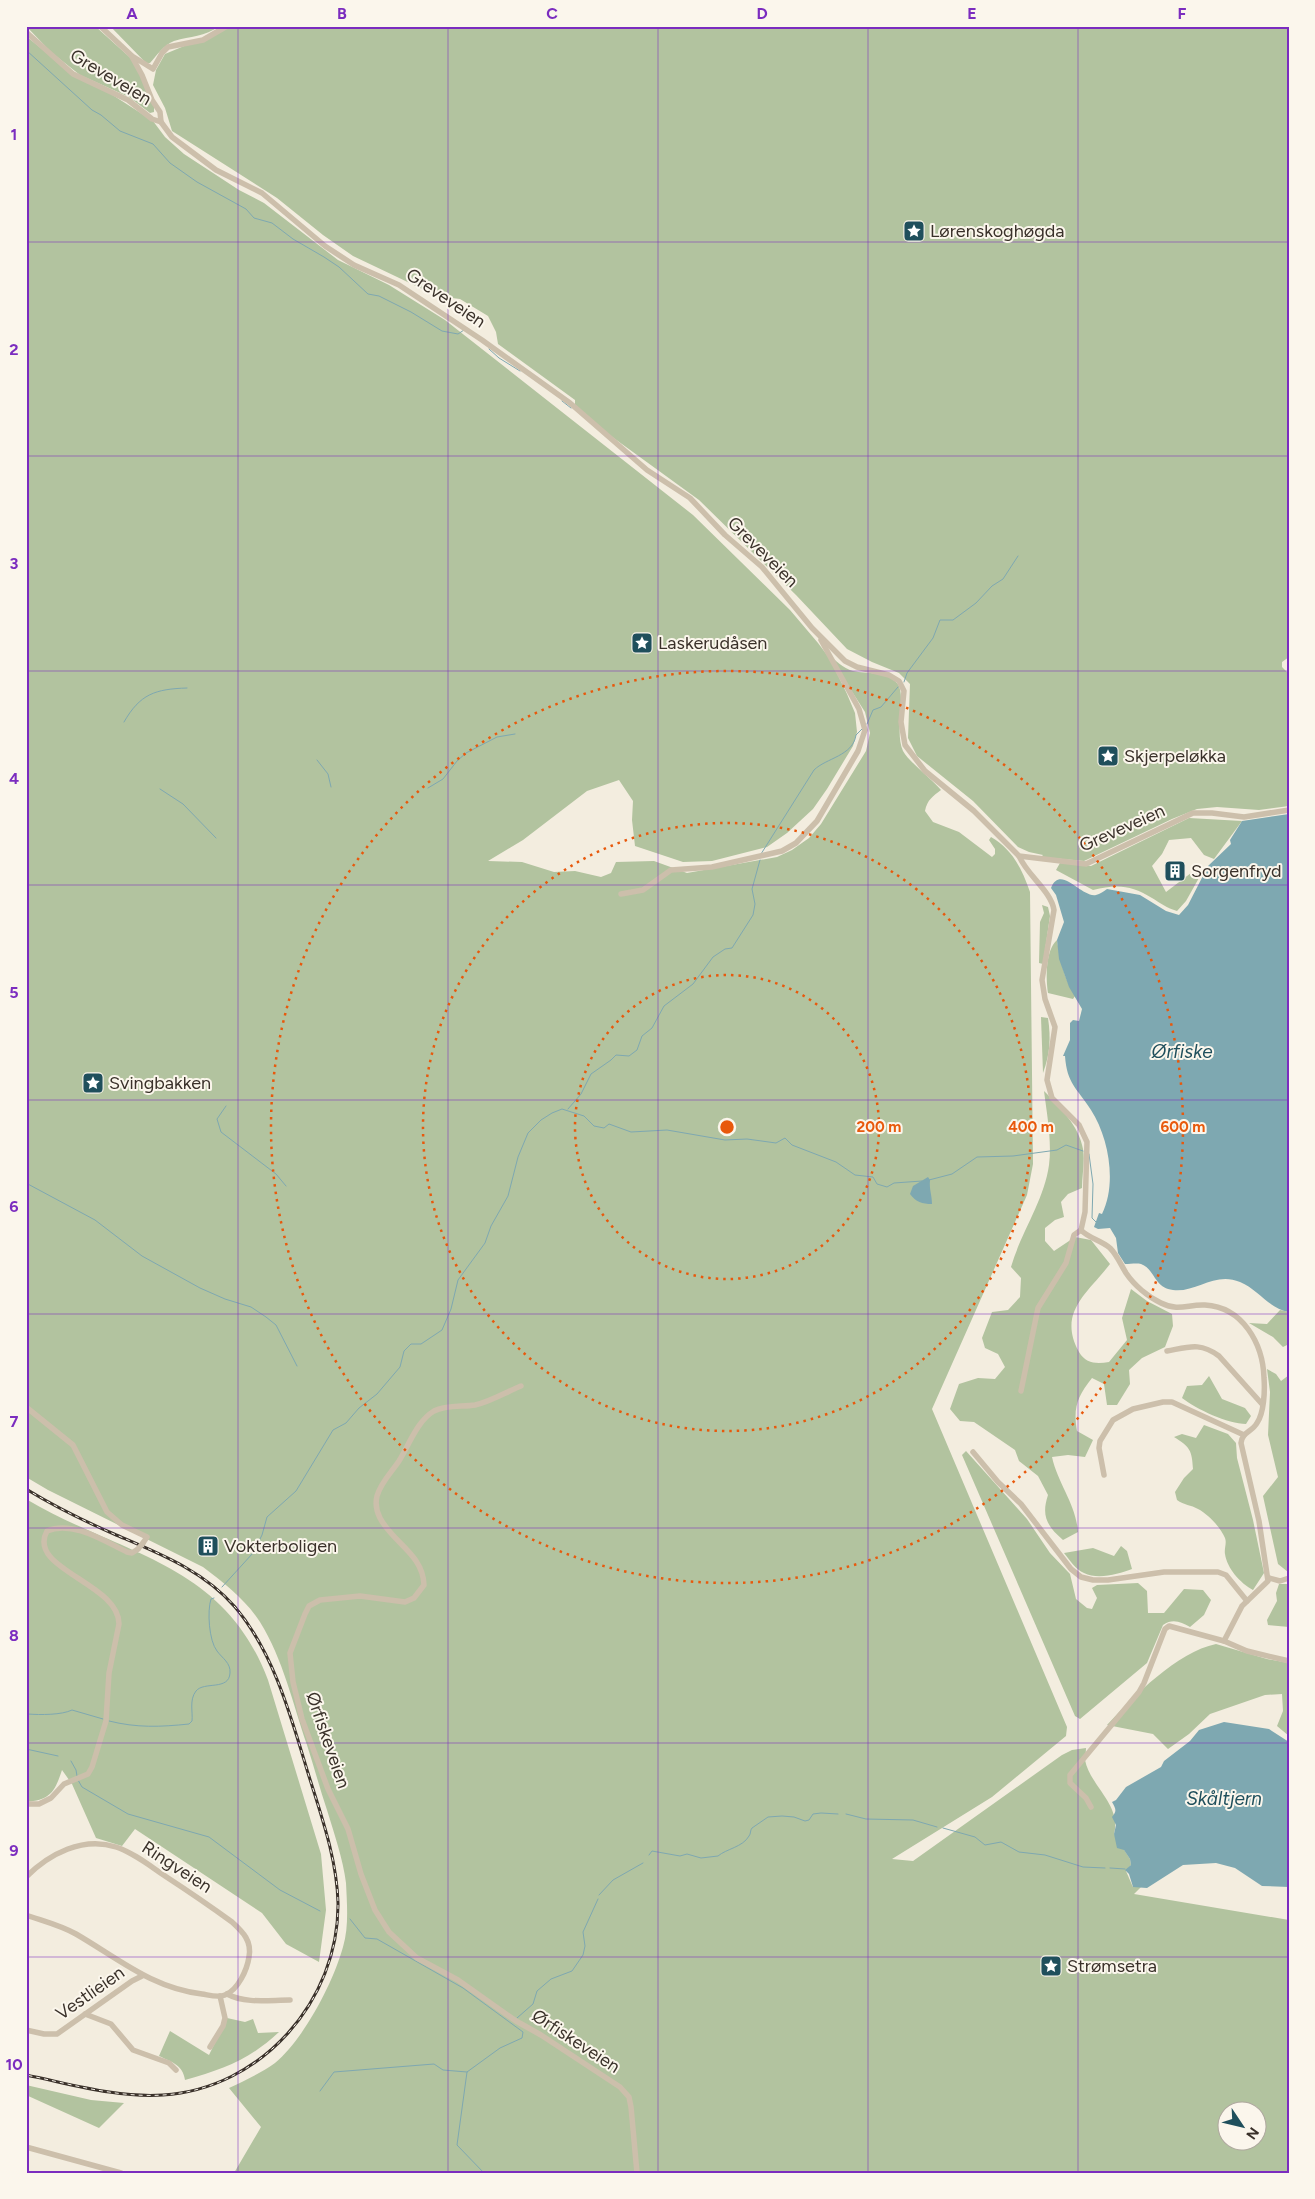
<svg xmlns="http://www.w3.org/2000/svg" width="1315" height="2199" viewBox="0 0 1315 2199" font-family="Figtree,sans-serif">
  <rect width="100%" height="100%" fill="#f3eddf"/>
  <g fill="#b2c39f" fill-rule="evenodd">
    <polygon points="26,26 95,26 135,62 154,106 154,112 150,113 129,97 80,75 51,52"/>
    <path d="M110,26H220C204,37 191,36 174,41C164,45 157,55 150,63H146Z"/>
    <polygon points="232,26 1289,26 1289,657 1282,662 1282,667 1289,674 1289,806 1259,810 1217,807 1197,809 1172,819 1084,861 1041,857 1043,855 1029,852 1018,847 973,801 917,756 908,738 910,684 899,673 872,662 847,649 796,595 699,500 604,431 575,406 575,400 498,344 496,332 488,316 460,299 437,296 353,256 323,235 277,198 172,131 165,108 153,85 156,70 165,54"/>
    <path d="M26,36L77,78L108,92L153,121L165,137L184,154L239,190L264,203L338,260L389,285L445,320L693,515L790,610L818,643L830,659L847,694L855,713L857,732L853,746L827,789L813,809L787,833L767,847L712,861L683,862L635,846L632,820L633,801L619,780L587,791L523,840L488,861L522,862L554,872L575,871L601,877L611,873L616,862L654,861L687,873L777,857L792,850L809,838L821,824L866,751L870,733L865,712L828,654C835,660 843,668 853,671C867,674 886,671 897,683C907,695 894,732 903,751C909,762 932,779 941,790C933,796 927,800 925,811L933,822L959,832L992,857L995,854V849L989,840L991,837C1013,850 1022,869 1030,892L1033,1164L1027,1195L932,1409L1067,1727L1066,1736L992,1797L892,1859L913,1861L1062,1755L1072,1750L1086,1748C1086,1752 1085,1757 1085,1760C1090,1786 1122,1805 1114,1834L1130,1859L1131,1865L1126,1871L1132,1885L1133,1887H1141L1134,1894L1289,1920V2173H234L261,2127L229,2088C244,2081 261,2073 275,2063C304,2039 333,1983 343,1947C349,1927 347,1904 346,1883C343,1859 334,1833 327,1810C320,1789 314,1767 307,1745C293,1704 283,1659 260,1622C246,1600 224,1583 203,1567L48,1490L26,1477ZM1228,2112H1258V2142H1228Z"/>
    <path d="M1189,818L1242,821L1214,859L1204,855L1191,838L1169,840L1162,854L1152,866L1166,892L1191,873L1204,869L1186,901L1177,911C1167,908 1160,903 1152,898C1131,885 1117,884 1093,890L1056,870L1060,863L1091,866Z"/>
    <polygon points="1042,905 1048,907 1050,916 1043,964 1039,963 1040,922 1044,913"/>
    <path d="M1057,940C1060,960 1064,978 1075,996L1073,999L1048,993C1046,978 1045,951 1057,940Z"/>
    <path d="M1041,1017L1048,1018C1051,1039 1050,1054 1043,1073Z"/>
    <path d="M1044,1091C1060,1107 1079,1126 1083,1149C1085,1161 1082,1176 1082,1188L1068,1194L1061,1202L1064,1217L1055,1220L1045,1228V1241L1054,1251L1075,1237L1091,1240L1110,1264C1088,1293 1057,1312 1079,1352C1086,1364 1097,1364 1109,1362L1127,1340L1122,1318L1131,1289L1147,1301L1172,1314L1173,1326L1165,1347L1142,1358L1129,1370L1130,1384L1117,1405H1107L1104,1384L1092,1378C1077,1397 1073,1408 1077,1431L1093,1440L1085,1457L1068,1455L1052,1457C1058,1484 1076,1504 1078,1532L1063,1540C1047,1526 1041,1516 1048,1495L1038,1476L1019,1461L1015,1450L974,1422L960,1421L950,1409L959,1384L978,1378L995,1379L1005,1367L998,1354L985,1348L982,1338L992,1312L1008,1310L1020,1297L1021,1278L1011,1267C1021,1232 1044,1201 1049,1165C1052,1141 1047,1115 1044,1091Z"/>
    <polygon points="1280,1310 1289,1312 1289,1344 1283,1347 1273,1337 1249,1323 1267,1324"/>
    <polygon points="1267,1369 1276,1374 1281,1381 1289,1375 1288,1572 1278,1564 1263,1496 1278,1477 1268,1435 1270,1392"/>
    <path d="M1209,1376L1222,1399L1245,1408L1251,1416L1246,1424C1228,1424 1196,1409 1182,1398L1187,1386L1202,1385Z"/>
    <path d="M1204,1425L1228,1434L1236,1443L1237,1458L1253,1520L1264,1573L1253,1590C1240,1583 1227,1568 1225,1554C1224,1549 1227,1543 1225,1538C1221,1528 1208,1514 1198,1509C1191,1505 1184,1505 1177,1500L1175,1492L1184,1478L1193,1469C1192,1450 1190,1447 1174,1437L1182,1434L1196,1438Z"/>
    <path d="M966,1451L1027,1519L1050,1553L1070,1574L1076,1599L1087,1608L1092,1609L1097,1598L1092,1588L1097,1585L1138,1583L1147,1591L1148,1613H1164L1184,1589L1203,1590L1211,1600L1204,1615L1190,1627C1181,1622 1173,1618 1163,1625L1147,1663L1080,1719L1075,1716L962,1455Z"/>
    <path d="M26,1499C122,1556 223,1561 268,1680L321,1854L326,1910L319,1962L286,1944L262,1913L135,1829L122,1846L96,1838L72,1784L62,1770C55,1791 51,1800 26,1802Z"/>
    <path d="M1121,1546L1127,1551L1132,1569C1119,1574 1098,1580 1084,1573C1076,1570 1069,1559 1064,1553L1093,1548L1114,1556Z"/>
    <polygon points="1279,1584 1289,1584 1289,1627 1268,1625 1267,1620 1277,1601 1276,1593"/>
    <path d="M1216,1644L1267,1659L1289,1663V1736L1277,1726L1283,1711L1282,1694L1265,1695L1210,1714L1189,1734L1168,1749L1153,1734L1107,1725C1134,1696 1177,1652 1216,1644Z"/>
    <path d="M227,2018L245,2022L253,2019L258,2033L279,2032C249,2060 224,2069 185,2080C183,2065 172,2062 159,2056L170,2031L209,2055Z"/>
    <polygon points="26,2085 91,2100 124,2103 99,2128 26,2095"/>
  </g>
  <g fill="#7ea8b1">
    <path d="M1289,814V1312C1268,1308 1259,1290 1240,1282C1215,1271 1196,1293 1173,1290C1154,1288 1155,1269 1141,1264C1137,1263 1130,1264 1125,1264L1118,1253L1116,1238L1110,1228L1098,1229L1094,1227L1099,1213L1102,1214C1117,1184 1109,1138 1091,1110C1077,1088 1067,1084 1065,1056H1063L1070,1040V1023L1073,1020L1079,1021L1082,1009L1069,987L1059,959L1057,940L1064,922L1056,895L1051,888C1061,864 1081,898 1096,895C1100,894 1104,891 1107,889L1140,895L1166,911L1179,915L1188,905L1208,866L1231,844L1230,840L1242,821Z"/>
    <path d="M928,1177L930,1180C929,1189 932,1195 932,1204C922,1204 916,1202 910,1194L913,1186Z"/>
    <path d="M1224,1722L1269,1729L1289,1742V1887L1262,1886L1235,1868L1216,1863L1183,1865L1147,1888L1133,1887L1129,1874L1125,1870L1131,1865L1130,1859L1124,1850L1117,1848L1114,1834L1116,1825L1112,1817C1117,1811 1116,1809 1112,1802L1116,1800L1126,1787L1161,1767L1164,1761L1190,1741L1199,1730Z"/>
  </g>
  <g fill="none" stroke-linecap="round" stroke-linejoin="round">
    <g stroke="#7ea8b1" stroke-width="1">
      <polyline points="26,50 92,110 101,115 120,131 153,144 170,163 197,182 246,209 254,218 272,223 293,239 324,257 339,267 368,294 379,296 411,312 442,331 458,334 464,330"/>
      <polyline points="489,349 499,358 520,371"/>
      <polyline points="562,401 571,408"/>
      <polyline points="904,682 907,673 933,638 940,620 953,620 976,603 992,586 1003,579 1018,556"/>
      <path d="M124,722C140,694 155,689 187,688"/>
      <polyline points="867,724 873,710 881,707 898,687"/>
      <polyline points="317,760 328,774 331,787"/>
      <polyline points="428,788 443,779 457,761 466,753 497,737 515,734"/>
      <polyline points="160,789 183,804 216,838"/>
      <path d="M761,854L814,770C826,758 853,756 856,735L862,729"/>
      <polyline points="226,1106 217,1119 221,1132 276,1174 286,1186"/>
      <polyline points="568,1109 581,1094 591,1074 611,1060 616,1055 629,1056 637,1050 642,1036 652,1028 664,1006 693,984 713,957 725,949 732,948 753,915 755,904 752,889 760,860"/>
      <polyline points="1089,1154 1093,1184 1092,1218 1096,1222"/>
      <polyline points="929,1180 952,1174 977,1157 1013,1156 1057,1150 1066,1145 1083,1151"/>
      <polyline points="26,1183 95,1220 142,1256 200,1288 225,1299 251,1307 266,1317 276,1325 297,1366"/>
      <polyline points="222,1587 253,1553 262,1535 267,1517 296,1491 333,1430 346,1423 359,1408 377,1394 400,1367 404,1351 411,1344 421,1344 442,1330 451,1309 458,1280 485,1243 491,1226 508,1196 518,1157 528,1133 541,1120 552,1113 562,1109 584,1116 594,1126 604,1128 609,1124 631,1132 667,1130 725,1140 747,1139 776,1143 785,1138 792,1145 836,1162 855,1175 873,1177 877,1184 887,1187 894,1183 922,1181"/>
      <path d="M109,1721C137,1728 160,1727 189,1724L192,1721C193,1712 189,1700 196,1691C204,1681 229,1691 230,1673C231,1663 222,1658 217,1651C209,1641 207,1611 211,1599L214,1598"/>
      <path d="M26,1722L28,1714C40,1715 62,1715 72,1710L103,1719"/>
      <polyline points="26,1749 58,1756"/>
      <polyline points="71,1761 76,1770 77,1776"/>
      <polyline points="78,1780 82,1787 128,1814 209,1837 280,1890 320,1911"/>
      <polyline points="846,1814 866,1819 913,1820 937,1827"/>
      <polyline points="943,1828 975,1837 985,1845 1001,1842 1019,1852 1045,1855 1083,1867 1105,1868"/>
      <path d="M649,1855L652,1851L680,1856L687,1854L701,1858L718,1856C726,1849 743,1847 749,1836C751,1834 750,1830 752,1828L768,1817L782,1816L794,1817L805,1821L809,1820L813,1814L821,1813L838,1814"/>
      <polyline points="1110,1868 1125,1869"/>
      <polyline points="599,1895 613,1880 643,1863"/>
      <polyline points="350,1919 365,1938 377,1939 463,1988 523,2032 522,2038 500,2048 467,2072 457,2145 484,2173"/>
      <polyline points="517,2018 533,2004 537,1991 551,1979 572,1971 583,1955 585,1946 583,1932 598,1899"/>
      <polyline points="320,2091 334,2072 434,2064 443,2070 467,2072"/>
    </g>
    <g stroke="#ccbfab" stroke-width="5.5">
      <polyline points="100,26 131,55 142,75 152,100 160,112 161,122 172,137 216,170 262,193 325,246 354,265 399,285 482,340 570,403 647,470 690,498 725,535 762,567 812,628 845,661 857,667 889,675 899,681 904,691 901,722 905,745 925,771 974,811 1019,856 1086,864 1193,813 1212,813 1244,817 1289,810"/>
      <polyline points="26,32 73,74 128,100 152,119 161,122"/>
      <polyline points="132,56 153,69 162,53 168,47 203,40 227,26"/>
      <path d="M1019,856C1027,875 1051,891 1054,910L1042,980L1045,999L1055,1027L1047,1080L1052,1098L1079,1125L1087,1142L1085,1212L1081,1230C1088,1238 1101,1240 1110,1248C1117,1255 1121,1265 1126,1273C1134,1285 1148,1297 1161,1303C1179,1312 1188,1304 1205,1305C1243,1307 1263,1344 1264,1378C1265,1391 1264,1413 1257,1423C1252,1432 1242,1432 1241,1443L1259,1521L1268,1581L1242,1606L1224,1641L1169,1626L1165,1629L1144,1683L1139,1692L1070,1775V1783L1086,1798L1091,1807"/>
      <polyline points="621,894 643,890 671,870 712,867 782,851 796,843 817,821 858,751 865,730 859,709 821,640"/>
      <path d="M1167,1351C1189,1347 1200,1342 1219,1356L1262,1404"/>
      <path d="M521,1386C506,1392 490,1402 475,1405C462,1407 446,1405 434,1411C417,1421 409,1445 399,1461C391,1473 381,1482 377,1496C375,1504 376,1510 380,1518C393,1543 423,1554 424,1585L414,1598L405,1602L360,1596L320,1600L309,1606L305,1614L290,1653L293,1682L302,1719L328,1789L348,1829L361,1874L375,1910L389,1932L417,1958L458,1980L516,2021L541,2035L620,2087L629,2097L631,2107L637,2173"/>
      <polyline points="1021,1391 1038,1308 1066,1263 1074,1235 1081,1230"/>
      <polyline points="26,1407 73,1445 107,1512 122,1525 147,1537 143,1543"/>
      <polyline points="973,1452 998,1482 1021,1504 1071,1569 1081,1577 1093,1580 1108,1580 1164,1572 1218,1572 1226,1575 1247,1601"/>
      <polyline points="1104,1475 1099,1448 1100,1441 1113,1420 1133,1409 1163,1402 1172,1402 1244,1435"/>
      <polyline points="1269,1578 1280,1581 1289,1578"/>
      <polyline points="1224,1641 1247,1651 1289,1661"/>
      <path d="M26,1804H39L51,1798L64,1784L88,1774L92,1767L106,1721L109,1673L119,1624C119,1583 26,1569 47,1531C72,1520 104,1541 127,1552L132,1553L138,1549"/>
      <path d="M26,1877C49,1854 83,1836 116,1847C134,1853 150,1866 165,1876C188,1891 210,1906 232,1922C243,1932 252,1941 249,1957C247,1970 238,1990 225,1995C218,1998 209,1995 202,1994C152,1988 119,1959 76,1934C60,1925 43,1921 26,1915"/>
      <path d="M227,1994C246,2004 269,2000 290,2000"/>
      <polyline points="85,2014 111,2024 133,2050 169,2063 176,2070"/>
      <polyline points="26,2030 44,2034 57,2034 132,1981 142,1976"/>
      <polyline points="210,2047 223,2026 225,2018 220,1996"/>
      <polyline points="26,2147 121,2173"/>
    </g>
    <g stroke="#3a312a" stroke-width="3">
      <path id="rail" d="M26,1489C54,1506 84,1521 114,1534C158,1553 203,1570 235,1607C274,1653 291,1717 308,1773C321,1815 337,1859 338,1903C339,2001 261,2089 163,2095C117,2098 71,2084 26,2075"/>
    </g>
    <use href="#rail" stroke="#fbf6ec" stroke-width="1" stroke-dasharray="4" stroke-linecap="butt"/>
    <polyline stroke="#ccbfab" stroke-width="5.5" points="138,1549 143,1543"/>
  </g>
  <path fill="none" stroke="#7b2cbf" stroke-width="1" stroke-opacity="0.55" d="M238,26V2173M448,26V2173M658,26V2173M868,26V2173M1078,26V2173M26,242H1289M26,456H1289M26,671H1289M26,885H1289M26,1100H1289M26,1314H1289M26,1528H1289M26,1743H1289M26,1957H1289"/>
  <g fill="none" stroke="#e8590c" stroke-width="2.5" stroke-dasharray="2.5 5">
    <circle cx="727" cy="1127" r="152"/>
    <circle cx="727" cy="1127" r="304"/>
    <circle cx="727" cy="1127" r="456"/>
  </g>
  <defs>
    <g id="sight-square" transform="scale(1.125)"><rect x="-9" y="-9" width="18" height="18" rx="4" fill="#1f4f5c" stroke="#fbf6ec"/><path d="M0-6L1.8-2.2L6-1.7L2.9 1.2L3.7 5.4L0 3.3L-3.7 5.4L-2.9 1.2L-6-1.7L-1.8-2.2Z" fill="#fff"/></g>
    <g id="building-square" transform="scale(1.125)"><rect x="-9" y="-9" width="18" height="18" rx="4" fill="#1f4f5c" stroke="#fbf6ec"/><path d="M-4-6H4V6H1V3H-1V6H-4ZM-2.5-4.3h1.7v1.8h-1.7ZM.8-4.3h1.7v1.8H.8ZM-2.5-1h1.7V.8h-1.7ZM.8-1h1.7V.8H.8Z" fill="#fff"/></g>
  </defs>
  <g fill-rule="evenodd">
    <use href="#sight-square" x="914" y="231"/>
    <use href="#sight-square" x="642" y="643"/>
    <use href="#sight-square" x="1108" y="756"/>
    <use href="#building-square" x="1175" y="871"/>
    <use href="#sight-square" x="93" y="1083"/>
    <use href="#building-square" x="208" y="1546"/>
    <use href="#sight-square" x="1051" y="1966"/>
  </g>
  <g text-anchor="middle" stroke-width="4" stroke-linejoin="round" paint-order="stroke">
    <g font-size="18" fill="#3a312a" stroke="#fbf6ec">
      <text transform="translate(111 77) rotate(31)" y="6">Greveveien</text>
      <text transform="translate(446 298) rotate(34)" y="6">Greveveien</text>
      <text transform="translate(763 552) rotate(45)" y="6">Greveveien</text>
      <text transform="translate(1122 828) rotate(-24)" y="6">Greveveien</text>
      <text transform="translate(328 1740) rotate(71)" y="6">Ørfiskeveien</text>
      <text transform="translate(177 1867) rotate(33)" y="6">Ringveien</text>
      <text transform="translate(90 1993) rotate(-35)" y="6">Vestlieien</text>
      <text transform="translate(576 2041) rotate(33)" y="6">Ørfiskeveien</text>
    </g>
    <g font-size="18" fill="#3a312a" stroke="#fbf6ec" text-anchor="start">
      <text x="930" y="237">Lørenskoghøgda</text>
      <text x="658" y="649">Laskerudåsen</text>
      <text x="1124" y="762">Skjerpeløkka</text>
      <text x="1191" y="877">Sorgenfryd</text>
      <text x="109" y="1089">Svingbakken</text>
      <text x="224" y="1552">Vokterboligen</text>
      <text x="1067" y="1972">Strømsetra</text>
    </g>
    <g font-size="19" font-style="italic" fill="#1f4f5c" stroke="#fbf6ec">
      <text x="1182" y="1058">Ørfiske</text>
      <text x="1224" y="1805">Skåltjern</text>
    </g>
  </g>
  <circle cx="727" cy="1127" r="8" fill="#e8590c" stroke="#fbf6ec" stroke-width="2.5"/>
  <g font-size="15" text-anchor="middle" font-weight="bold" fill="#e8590c" stroke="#fbf6ec" stroke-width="4" stroke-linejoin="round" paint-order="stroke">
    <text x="879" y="1132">200 m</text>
    <text x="1031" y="1132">400 m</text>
    <text x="1183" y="1132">600 m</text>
  </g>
  <rect width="1315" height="2199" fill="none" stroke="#fbf6ec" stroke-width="55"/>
  <g transform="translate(1242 2126) rotate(125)"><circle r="24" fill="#fbf6ec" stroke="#aea79e"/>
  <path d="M0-4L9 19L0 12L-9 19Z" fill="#1f4f5c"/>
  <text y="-8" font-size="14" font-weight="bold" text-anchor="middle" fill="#3a312a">N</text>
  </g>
  <rect x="28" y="28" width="1260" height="2144" fill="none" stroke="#7b2cbf" stroke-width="2"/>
  <g font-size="16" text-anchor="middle" font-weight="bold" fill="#7b2cbf">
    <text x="132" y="19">A</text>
    <text x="342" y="19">B</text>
    <text x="552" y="19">C</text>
    <text x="762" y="19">D</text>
    <text x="972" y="19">E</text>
    <text x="1182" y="19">F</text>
    <text x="14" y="140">1</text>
    <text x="14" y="355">2</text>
    <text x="14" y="569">3</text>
    <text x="14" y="784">4</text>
    <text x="14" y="998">5</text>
    <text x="14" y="1212">6</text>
    <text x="14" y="1427">7</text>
    <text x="14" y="1641">8</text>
    <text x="14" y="1856">9</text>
    <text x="14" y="2070">10</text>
  </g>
</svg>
